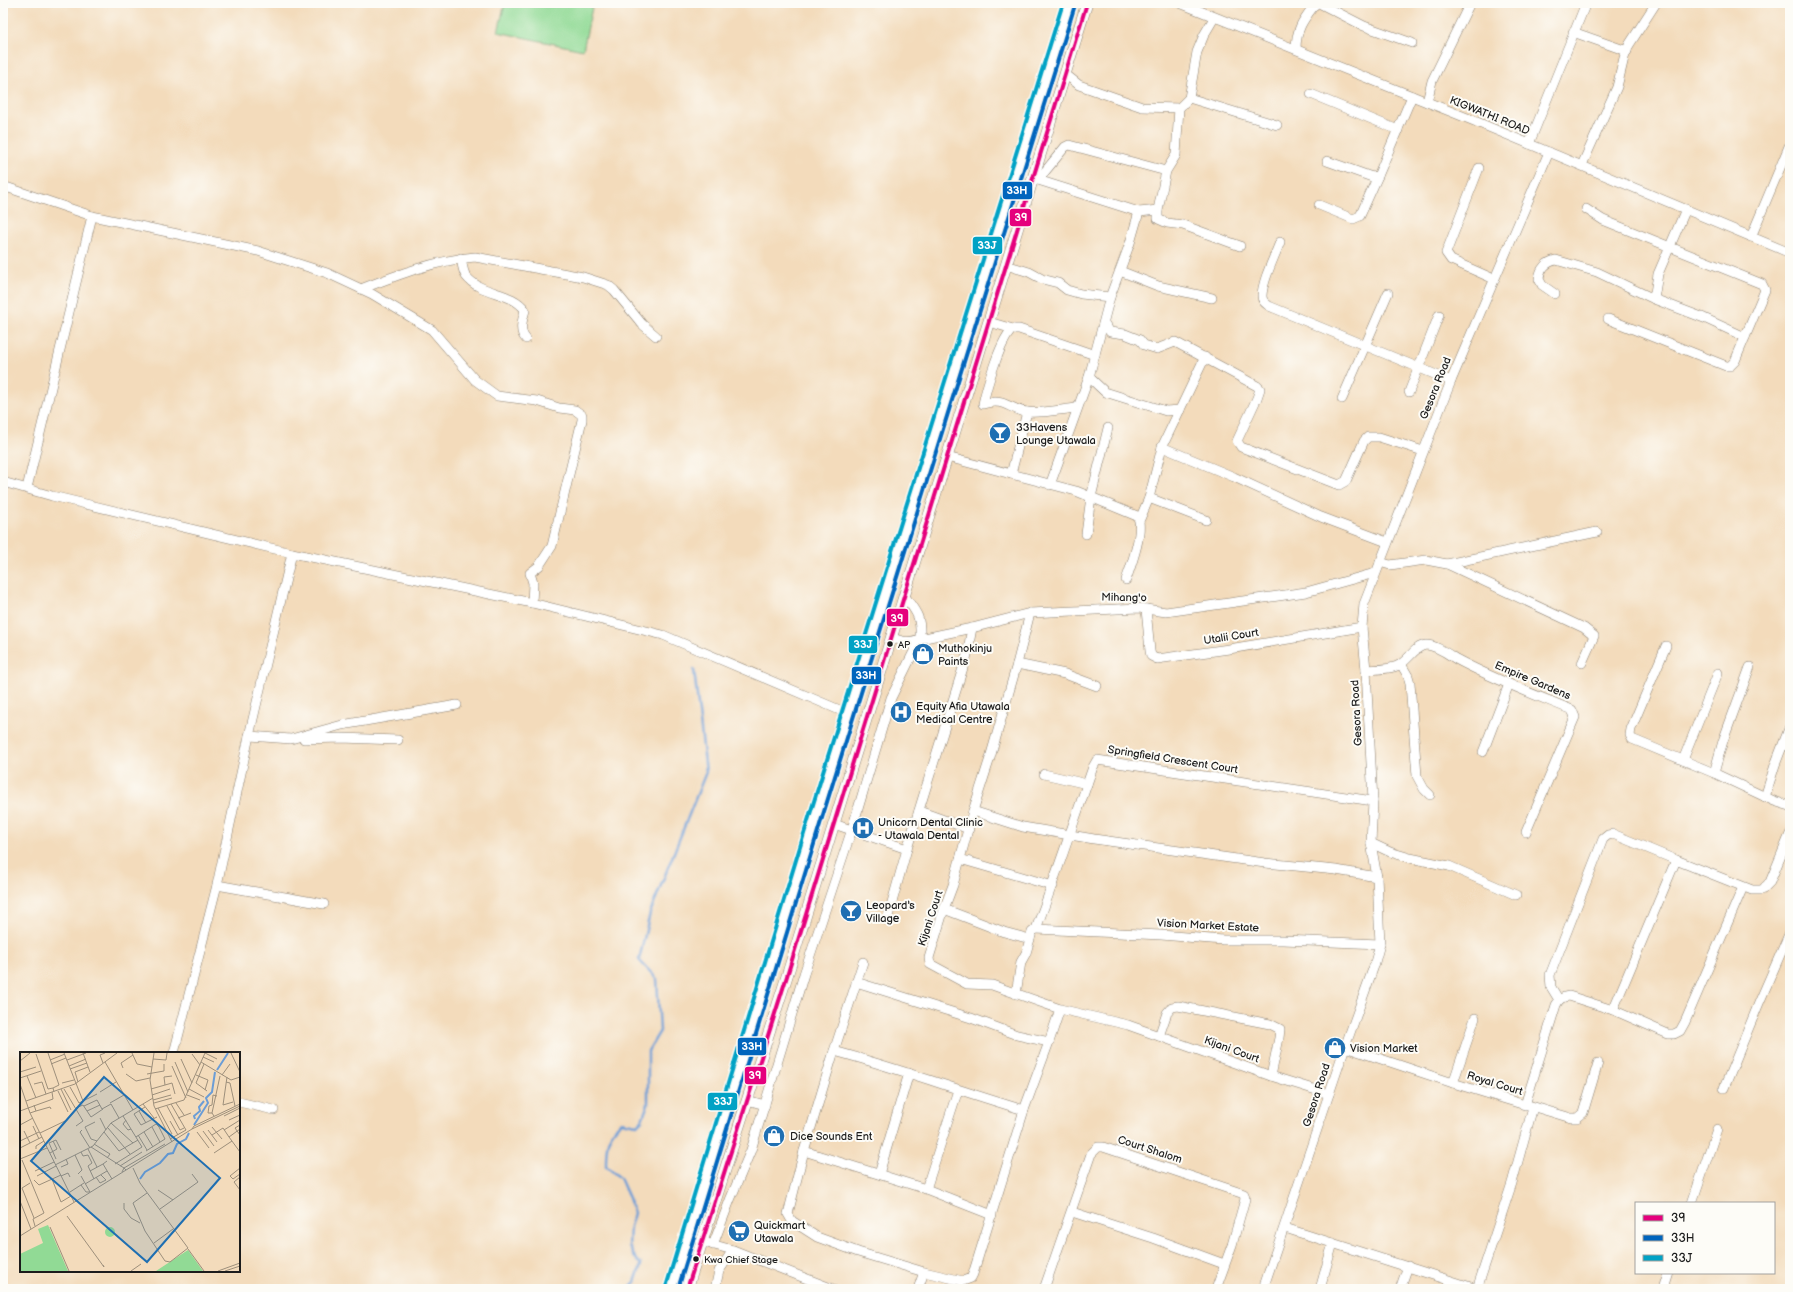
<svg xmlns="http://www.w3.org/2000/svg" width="1793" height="1292" viewBox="0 0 1793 1292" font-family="'Balsamiq Sans',sans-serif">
  <rect width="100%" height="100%" fill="#fdfcf7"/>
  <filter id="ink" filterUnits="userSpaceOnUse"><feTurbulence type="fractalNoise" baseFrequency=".025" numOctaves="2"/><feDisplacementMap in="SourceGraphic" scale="8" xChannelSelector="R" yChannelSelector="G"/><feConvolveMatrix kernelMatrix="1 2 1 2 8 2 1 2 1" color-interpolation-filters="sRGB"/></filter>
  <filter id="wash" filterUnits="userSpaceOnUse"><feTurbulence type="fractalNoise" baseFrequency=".012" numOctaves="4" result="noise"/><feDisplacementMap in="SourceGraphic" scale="16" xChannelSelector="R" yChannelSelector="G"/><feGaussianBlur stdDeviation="0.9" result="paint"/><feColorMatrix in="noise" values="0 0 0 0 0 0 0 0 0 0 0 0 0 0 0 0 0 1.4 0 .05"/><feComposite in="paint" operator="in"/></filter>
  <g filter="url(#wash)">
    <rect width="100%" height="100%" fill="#f3dbbb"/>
    <polygon fill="#91da95" stroke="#567b58" points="505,3 593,3 583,50 498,32"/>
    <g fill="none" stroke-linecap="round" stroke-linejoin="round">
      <path stroke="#6b9dd6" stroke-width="2.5" d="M628,1289L635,1282L641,1265L634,1256L629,1246L630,1227L634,1213L629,1198L620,1178L606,1166C606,1146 606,1137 621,1122L637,1125L642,1120L648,1104V1051L660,1031L657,979L639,960L650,913L706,772L694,670"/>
    </g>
  </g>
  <g filter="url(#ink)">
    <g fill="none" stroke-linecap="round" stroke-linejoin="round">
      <g stroke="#887c6c" stroke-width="10">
        <g id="minor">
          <polyline points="1180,3 1472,120 1790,253"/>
          <polyline points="1319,3 1364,26 1412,43"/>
          <polyline points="1573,32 1627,51"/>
          <path d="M1296,49C1296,28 1304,19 1316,3"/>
          <polyline points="1065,74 1079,85 1142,107 1179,108"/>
          <polyline points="1311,94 1398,130"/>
          <polyline points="1189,98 1277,125"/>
          <polyline points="1427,102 1432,81 1470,3"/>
          <polyline points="1529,144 1586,3"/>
          <polyline points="1327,161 1372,177 1378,176 1412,96"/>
          <polyline points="1582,165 1617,87 1624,58 1629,45 1656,3"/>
          <polyline points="1479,168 1446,253 1451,260 1494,279"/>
          <polyline points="1035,172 1038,180 1139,212 1158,210 1158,219 1167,223 1183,225 1240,246"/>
          <polyline points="1038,180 1065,147 1069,145 1166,171"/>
          <polyline points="3,186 92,216 258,251 327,273 372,294 432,330 475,380 497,396 537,401 559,408 575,410 582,415 582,420 552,546 539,566 530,573 533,583 532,603"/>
          <polyline points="1319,205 1353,219 1360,216 1378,176"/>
          <polyline points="1586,209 1603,220 1762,284 1765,290 1735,361 1730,366 1726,366 1608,319"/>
          <polyline points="1686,209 1658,274 1654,299 1704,318 1745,337"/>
          <polyline points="1158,210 1166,171 1176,155 1179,108 1189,98 1197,52 1204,35 1214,18"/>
          <polyline points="1751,237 1790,144"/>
          <path d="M1280,242C1275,256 1262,281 1262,296C1262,301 1265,303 1269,306L1451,381"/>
          <path d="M461,258C462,263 463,272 466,276C480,295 512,291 525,310C523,319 518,331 526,339"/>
          <polyline points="1006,265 1029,272 1042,279 1058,283 1067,290 1081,294 1110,297"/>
          <polyline points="1120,271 1158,286 1212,298"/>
          <path d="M361,289C397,275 436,260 475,257L583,277L608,285L614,290L642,324L656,336"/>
          <path d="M1555,294L1542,285L1539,279C1540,269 1546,262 1556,260L1597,272L1654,299"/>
          <polyline points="989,322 1013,329"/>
          <polyline points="1104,323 1110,332 1125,334 1140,340 1144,345 1157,349 1175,342 1257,386 1260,389 1257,398 1237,441 1241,447 1339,485 1346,481 1364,441 1368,437 1379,437 1423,451"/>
          <polyline points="1089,377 1105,392 1166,411 1180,410"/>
          <polyline points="1409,392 1439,315"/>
          <polyline points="1342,399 1388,293"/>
          <path d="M1077,408C1063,409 1041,414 1027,412C1009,410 1005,397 983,404C986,389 1001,337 1013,329H1019L1095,355"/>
          <polyline points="1162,447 1234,477 1321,517 1387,542"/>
          <path d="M947,457L1076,491L1137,516C1145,528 1131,566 1126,580"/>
          <polyline points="1011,474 1027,412"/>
          <polyline points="3,482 52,496 292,553 532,603 663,635 849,714"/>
          <polyline points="1050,485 1089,377 1110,297 1130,243 1139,212"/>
          <polyline points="27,488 92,216"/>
          <polyline points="1149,498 1206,520"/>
          <polyline points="1140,519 1149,498 1162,447 1205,357"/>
          <polyline points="1086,534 1091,497 1108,428"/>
          <polyline points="1380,562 1390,565 1426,560 1447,564 1584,628 1594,636 1582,663"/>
          <polyline points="1447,564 1597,532"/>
          <path d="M904,595C917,613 921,616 920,639L972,628L1030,613L1139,608L1166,612L1306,592L1375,573"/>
          <polyline points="1146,609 1150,651 1151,656 1157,659 1229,649 1362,627"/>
          <polyline points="1030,613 1017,664 990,758 973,811 953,885 944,909 929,958 930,964 967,984 992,985 1060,1009 1128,1025 1271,1076 1329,1094"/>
          <path d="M891,637C902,642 909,643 920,639"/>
          <polyline points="1666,646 1631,729 1630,735 1632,739 1714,773 1774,801 1790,806"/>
          <polyline points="1017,664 1065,674 1097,686"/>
          <polyline points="1401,664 1408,676 1410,683 1417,776 1424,789 1430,795"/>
          <path d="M1366,670C1375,669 1388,670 1397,666C1408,662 1414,646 1426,645C1436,645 1448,654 1456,659C1493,679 1533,694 1572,710L1575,717L1526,832"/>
          <polyline points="249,736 291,739 342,725 457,705"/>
          <polyline points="304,739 341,738 398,740"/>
          <polyline points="1483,752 1509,684"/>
          <polyline points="1683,760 1718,673"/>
          <polyline points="1714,773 1723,741 1750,667"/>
          <polyline points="1044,774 1087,784"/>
          <polyline points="1765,797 1775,765 1790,726"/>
          <polyline points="919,811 969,829"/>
          <polyline points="973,811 1023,827 1094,839 1265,863 1336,870 1377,877"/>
          <polyline points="834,824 907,849"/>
          <polyline points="1371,843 1390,852 1410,858 1449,866 1516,895"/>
          <polyline points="960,859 1053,886"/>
          <polyline points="217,885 324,904"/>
          <polyline points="944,909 1004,932 1030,939"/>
          <polyline points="887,920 907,849 967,655 972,628"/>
          <polyline points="1036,929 1161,935 1223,940 1283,940 1380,944"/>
          <polyline points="863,962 834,1051 804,1151 788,1214 792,1221 817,1237 858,1252 924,1272 963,1281 971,1278 973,1274 1024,1110 1049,1042 1060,1009"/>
          <polyline points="856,982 971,1018 1017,1035 1049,1042"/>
          <path d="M1016,994L1021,962L1026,953L1032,932L1036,929C1056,876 1074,821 1093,767L1097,760L1373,801"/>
          <polyline points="1559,1000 1551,987 1550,975 1603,839 1608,835 1613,834 1676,860"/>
          <polyline points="1613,1010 1676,860 1752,890 1762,890 1770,882 1790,834"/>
          <polyline points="1159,1036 1167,1013 1172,1007 1178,1006 1270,1024 1280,1029 1279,1038 1271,1076"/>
          <path d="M1345,1047L1453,1083L1525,1105L1556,1005C1559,999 1562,997 1569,996L1613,1010L1668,1034H1674L1680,1031L1685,1022L1743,887"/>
          <path d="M834,1051C898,1068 960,1091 1024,1110"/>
          <polyline points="174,1053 217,885 249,736 292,553"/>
          <polyline points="1453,1083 1475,1018"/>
          <polyline points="1724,1088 1759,1003 1790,932"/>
          <polyline points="747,1100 765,1105"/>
          <polyline points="239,1102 274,1110"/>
          <polyline points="1528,1105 1571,1118 1577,1118 1583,1113 1598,1063"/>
          <polyline points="804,1151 926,1189 992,1215"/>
          <polyline points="879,1174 909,1073"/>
          <polyline points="926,1189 958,1090"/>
          <polyline points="1692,1203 1717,1129"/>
          <polyline points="1072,1212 1153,1238 1224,1264"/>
          <polyline points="1285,1228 1477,1289"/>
          <polyline points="707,1243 733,1250 833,1289"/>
          <polyline points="713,1245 730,1200 751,1150 804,974 852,829 891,698 920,639"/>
          <polyline points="715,1289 719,1271 733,1250"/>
          <polyline points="918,1289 924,1272"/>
          <polyline points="1044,1289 1091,1154 1098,1147 1103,1147 1244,1194 1245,1199 1232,1245 1216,1289"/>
          <polyline points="1263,1289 1345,1047 1374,966 1380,944 1377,877 1371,843 1373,801 1366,670 1362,627 1364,604 1451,381 1549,152"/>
          <polyline points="1320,1289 1333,1243"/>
          <polyline points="1400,1289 1408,1266"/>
          <polyline points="1477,1289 1512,1183 1533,1107"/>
          <polyline points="1663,1289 1668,1273"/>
        </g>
      </g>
      <g stroke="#887c6c" stroke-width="12">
        <g id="major">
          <polyline points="672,1289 816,816 849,714 1069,3"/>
          <polyline points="687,1289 787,976 1087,3"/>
        </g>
      </g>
      <use href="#minor" stroke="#fff" stroke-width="9"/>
      <use href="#major" stroke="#fff" stroke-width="11"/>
      <g stroke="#fdfcf7" stroke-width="7">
        <polyline id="bus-1" points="687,1289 787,976 1087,3"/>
      </g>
      <g stroke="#fdfcf7" stroke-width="7">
        <polyline id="bus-2" points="678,1289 822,818 1075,5"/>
      </g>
      <g stroke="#fdfcf7" stroke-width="7">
        <polyline id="bus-3" points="666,1287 810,814 1063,3"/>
      </g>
      <use href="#bus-1" stroke="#e5007d" stroke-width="4"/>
      <use href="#bus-2" stroke="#0065bd" stroke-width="4"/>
      <use href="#bus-3" stroke="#01a2c5" stroke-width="4"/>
    </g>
  </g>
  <defs>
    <g id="bar-disc" transform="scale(1.15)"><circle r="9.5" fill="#1f6fb2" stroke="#fdfcf7"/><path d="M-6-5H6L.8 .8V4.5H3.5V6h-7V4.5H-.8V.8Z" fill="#fff"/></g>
    <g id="shop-disc" transform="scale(1.15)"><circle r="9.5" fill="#1f6fb2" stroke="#fdfcf7"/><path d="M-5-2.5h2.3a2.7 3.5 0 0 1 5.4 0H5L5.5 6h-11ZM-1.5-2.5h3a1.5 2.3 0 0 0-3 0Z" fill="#fff"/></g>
    <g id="hospital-disc" transform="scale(1.15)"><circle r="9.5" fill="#1f6fb2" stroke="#fdfcf7"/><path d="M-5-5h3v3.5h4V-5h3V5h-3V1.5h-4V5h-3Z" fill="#fff"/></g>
    <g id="supermarket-disc" transform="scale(1.15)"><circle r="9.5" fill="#1f6fb2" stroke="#fdfcf7"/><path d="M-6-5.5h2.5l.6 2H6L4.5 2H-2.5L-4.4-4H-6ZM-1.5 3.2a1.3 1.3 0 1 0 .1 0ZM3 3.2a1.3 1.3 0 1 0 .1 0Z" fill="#fff"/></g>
  </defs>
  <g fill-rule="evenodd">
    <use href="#bar-disc" x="1000" y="433"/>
    <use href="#shop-disc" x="923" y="654"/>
    <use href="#hospital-disc" x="901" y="712"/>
    <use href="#hospital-disc" x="863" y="828"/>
    <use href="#bar-disc" x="851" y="911"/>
    <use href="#shop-disc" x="1335" y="1048"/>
    <use href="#shop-disc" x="774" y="1136"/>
    <use href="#supermarket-disc" x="739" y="1231"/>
  </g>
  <g fill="#1c1c1c" stroke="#fdfcf7" stroke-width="1.5">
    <circle cx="890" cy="644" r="3.5"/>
    <circle cx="696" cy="1259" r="3.5"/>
  </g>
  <g text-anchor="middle" stroke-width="4" stroke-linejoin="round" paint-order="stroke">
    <g font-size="10" fill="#1c1c1c" stroke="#fdfcf7" text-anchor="start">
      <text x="898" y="648">AP</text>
      <text x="704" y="1263">Kwa Chief Stage</text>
    </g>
    <g font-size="11" fill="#1c1c1c" stroke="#fdfcf7">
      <text transform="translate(1490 115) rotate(22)" y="4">KIGWATHI ROAD</text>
      <text transform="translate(1435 388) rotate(-68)" y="4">Gesora Road</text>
      <text transform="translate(1124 597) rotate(1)" y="4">Mihang'o</text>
      <text transform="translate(1231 636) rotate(-9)" y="4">Utalii Court</text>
      <text transform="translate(1533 680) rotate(23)" y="4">Empire Gardens</text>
      <text transform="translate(1356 713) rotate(-93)" y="4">Gesora Road</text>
      <text transform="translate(1173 759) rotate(9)" y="4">Springfield Crescent Court</text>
      <text transform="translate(930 918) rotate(-72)" y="4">Kijani Court</text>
      <text transform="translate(1208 925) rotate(3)" y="4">Vision Market Estate</text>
      <text transform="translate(1232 1049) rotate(20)" y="4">Kijani Court</text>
      <text transform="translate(1495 1083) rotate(17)" y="4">Royal Court</text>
      <text transform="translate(1316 1095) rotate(-72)" y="4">Gesora Road</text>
      <text transform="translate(1150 1149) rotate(18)" y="4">Court Shalom</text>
    </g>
    <g font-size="11" fill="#1c1c1c" stroke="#fdfcf7" text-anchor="start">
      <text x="1016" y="431">33Havens<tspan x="1016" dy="13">Lounge Utawala</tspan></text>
      <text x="938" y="652">Muthokinju<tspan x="938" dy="13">Paints</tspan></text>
      <text x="916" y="710">Equity Afia Utawala<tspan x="916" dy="13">Medical Centre</tspan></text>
      <text x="878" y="826">Unicorn Dental Clinic<tspan x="878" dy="13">- Utawala Dental</tspan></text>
      <text x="866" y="909">Leopard's<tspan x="866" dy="13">Village</tspan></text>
      <text x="1350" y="1052">Vision Market</text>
      <text x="790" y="1140">Dice Sounds Ent</text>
      <text x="754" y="1229">Quickmart<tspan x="754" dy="13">Utawala</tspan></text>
    </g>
  </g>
  <g transform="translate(20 1052)">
    <rect width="220" height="220" fill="#f3dbbb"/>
    <path d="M28,173L48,219H0V202L23,191L18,177ZM85 180a5 5 0 1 1 10 0a5 5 0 1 1-10 0ZM168,198L183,219H136Z" fill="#91da95"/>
    <path fill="none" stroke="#6b9dd6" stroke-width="2" d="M197,18L208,1M175,67L174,64L180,59L179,55L184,49M174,73L188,51L186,46L192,40L195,20M120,127L125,120L140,111L148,102L153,101L157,92L166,87L169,81"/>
    <path fill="none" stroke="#9d8f7b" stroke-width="1" d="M28,1L39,33L33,36M44,1L63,49M63,1L70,20M112,1L117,12L132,15M134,1L130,28L134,54L152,90M185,1L197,7M211,1L220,20M16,2L28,37L33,36L34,40M172,2L180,13M183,5L194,10M133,7L146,8L147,1M161,7L172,31M30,8L45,2M47,8L66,1M0,9L10,1M85,10L113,58M155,10L168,40M181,10L211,28L220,25M83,11L80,3L85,1M31,12L46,6M184,12L176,31L187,39M49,14L66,7M152,14L166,46M103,16L101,11L113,3M50,17L67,11M0,20L16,15M106,22L116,29L130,26M127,22L144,19V12M176,23L188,28L185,38M202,23L210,12M7,24L16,46M207,25L203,53L213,50M0,26L21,19M58,30L55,20L68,15M206,30L210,31L215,54M42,31L54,28M0,32L10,61L54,150M14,32L22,30L26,42M145,33L144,25L152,24M50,35L59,51L77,42M41,37L51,58M44,37L63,69L56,74M131,37L152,31L155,42M169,37L184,45M38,39L48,60M80,40L96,30M132,43L150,37M167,43L180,48M133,48L151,43M6,49L55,32L97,1M90,51L104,43M134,51L152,46M156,51L164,63M123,52L134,66M64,54L77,48L82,57L91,52L99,66M147,54L160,78L164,76M125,55L114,62L121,73L137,65M56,56L63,53L67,59L80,53M138,56L152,82M135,57L164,48L185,1M0,59L33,47L32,40M16,59L30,55L31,57M67,59L71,65L83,57M119,59L126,71M10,61L16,59L14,53M192,61H188L189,54L192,53L193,43L197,44M194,64L192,61L200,24M204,64L220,56M80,66L86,78M158,66L171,61M106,68L103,72L108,78L111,77M209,68L220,63M150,69L158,83M75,70L65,75L71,87L77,89M91,71L113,91M0,73L13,66M220,73L215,76L220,83M13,74L19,87M132,75L140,90M192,75L202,87M88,76L110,102M172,77L174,74L220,52M220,77L209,85L220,100M62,78L60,80L70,96M188,78L197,90M204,78L220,68M4,79L10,91M183,79L194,94M84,80L99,99L118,88M124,80L133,95M177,80L189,96M20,81L45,69M118,83L127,98M192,83L203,76L209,85M116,85L136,72L139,75L145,87L126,99M150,87L166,78L151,52M0,89L19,80M74,92L90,102L87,106M71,95L104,116L102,120M0,96L22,85M16,97V94L24,89M68,97L77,115M61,100L63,104L68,103L72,111L68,114L74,127M30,101L37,97L33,89M194,101L212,89M55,103L62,118L58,122M0,107L27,96M36,107L29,91L36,88L41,98M2,108L24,161L13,167L15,174M87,109L83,112L92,127M95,112L122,95L103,64M35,113L73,94L91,71L133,46M100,114L122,100M41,115L48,112L46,107M113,116L120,131L168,196L150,210L145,209L125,179L113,151L127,141M220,116L210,124L213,127L220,122M106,118L104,116L145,92M15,119L34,110M70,119L83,112M17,124L36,114M41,124L48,121L50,125M61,124L70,140M76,125L80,131L86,128L81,123M220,125L214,130L220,138M32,127L41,150L51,144M14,128L19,133L41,123M10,131L2,136L14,166M65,132L87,119M61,133L66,140H70M138,138L153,148M50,140L64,131M0,149L11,177M104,151V157L111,166L120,171M140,157L178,130L172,122M47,164L84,215L83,213M30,175L49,219M0,184L172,77L220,54M134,191L153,177M168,197L184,219M111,219L121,212M198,219L220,211M205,219L220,214"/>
    <path fill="#1f6fb2" fill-opacity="0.15" stroke="#1f6fb2" stroke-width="2" d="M84,25L200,126L127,210L11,109Z"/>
    <rect width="220" height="220" fill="none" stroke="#1c1c1c" stroke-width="2"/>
  </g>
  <g stroke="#fdfcf7" stroke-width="1.5">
    <rect x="1002" y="181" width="31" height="19" rx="4" fill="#0065bd"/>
    <rect x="1009" y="208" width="23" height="19" rx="4" fill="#e5007d"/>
    <rect x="972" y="236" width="31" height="19" rx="4" fill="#01a2c5"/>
    <rect x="886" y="608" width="23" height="19" rx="4" fill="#e5007d"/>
    <rect x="848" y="635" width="30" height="19" rx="4" fill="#01a2c5"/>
    <rect x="851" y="666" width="31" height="19" rx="4" fill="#0065bd"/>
    <rect x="737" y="1037" width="30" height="19" rx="4" fill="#0065bd"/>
    <rect x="744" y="1066" width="23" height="19" rx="4" fill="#e5007d"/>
    <rect x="707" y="1092" width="31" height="19" rx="4" fill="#01a2c5"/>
  </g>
  <g font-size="11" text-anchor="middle" font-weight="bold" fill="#fff">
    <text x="1017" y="194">33H</text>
    <text x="1021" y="221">39</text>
    <text x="987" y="249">33J</text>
    <text x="897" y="622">39</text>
    <text x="863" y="648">33J</text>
    <text x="866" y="679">33H</text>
    <text x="752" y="1050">33H</text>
    <text x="755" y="1079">39</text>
    <text x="723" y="1105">33J</text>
  </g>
  <rect width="1793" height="1292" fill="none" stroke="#fdfcf7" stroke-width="16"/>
  <rect x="1635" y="1202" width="140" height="72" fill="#fdfcf7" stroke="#a3a29f"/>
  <rect x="1643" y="1215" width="20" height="6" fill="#e5007d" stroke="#a3a29f"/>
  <text x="1671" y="1222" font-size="12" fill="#1c1c1c">39</text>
  <rect x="1643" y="1235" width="20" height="6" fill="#0065bd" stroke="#a3a29f"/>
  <text x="1671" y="1242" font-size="12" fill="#1c1c1c">33H</text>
  <rect x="1643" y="1255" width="20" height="6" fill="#01a2c5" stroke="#a3a29f"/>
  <text x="1671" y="1262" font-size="12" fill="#1c1c1c">33J</text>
</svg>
